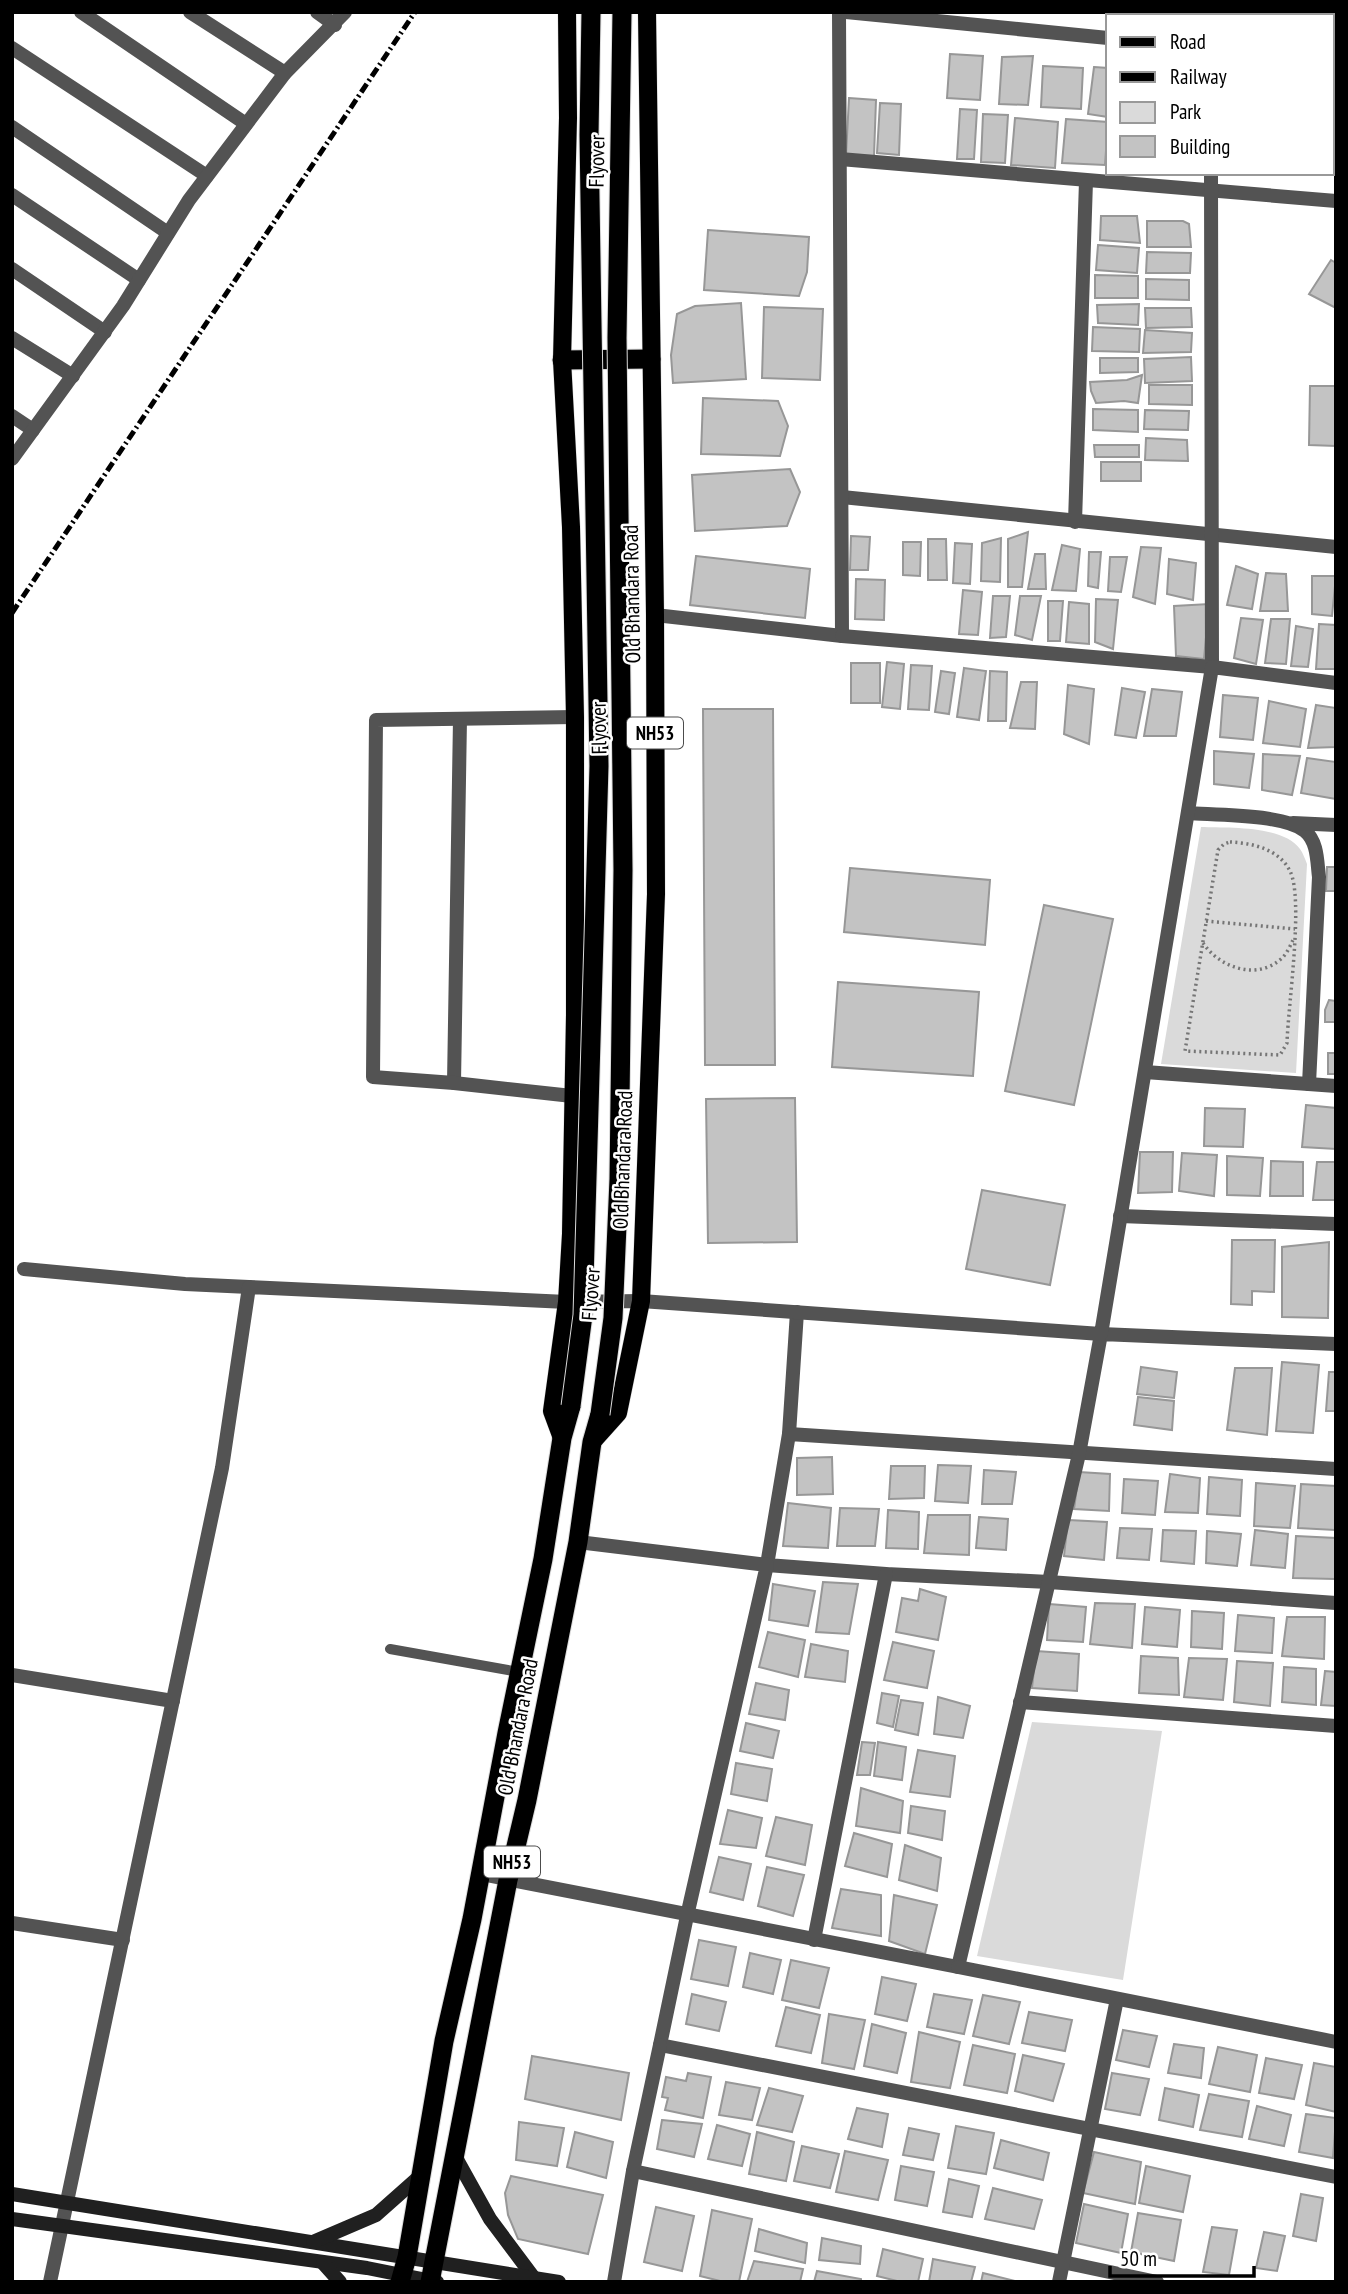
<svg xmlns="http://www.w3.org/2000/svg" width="1348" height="2294" viewBox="0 0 1348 2294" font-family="'PT Sans Narrow',sans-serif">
  <rect width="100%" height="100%" fill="#fff"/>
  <g fill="#dadada">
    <path d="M1201,827C1227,828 1283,825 1300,849C1303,853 1305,859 1307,864L1296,1073L1161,1064Z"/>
    <polygon points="1032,1722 1162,1731 1123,1980 977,1956"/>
  </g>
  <g fill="#c3c3c3" stroke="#979797" stroke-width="2">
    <polygon points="950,54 983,56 980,100 947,98"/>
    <polygon points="1033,56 1028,105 999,104 1002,57"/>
    <polygon points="1043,66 1083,68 1081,109 1041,107"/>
    <polygon points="1094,67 1108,68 1108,117 1088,114"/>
    <polygon points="849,98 876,100 874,156 846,155"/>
    <polygon points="880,103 901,104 899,155 877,153"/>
    <polygon points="960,109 977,110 974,159 957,159"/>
    <polygon points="983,114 1008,115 1005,163 981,162"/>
    <polygon points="1015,118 1058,122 1055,168 1011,165"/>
    <polygon points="1066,119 1108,122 1105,165 1062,163"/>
    <polygon points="1101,216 1137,216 1140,243 1100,240"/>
    <polygon points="1147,221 1183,221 1189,224 1191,247 1147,247"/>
    <polygon points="708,230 809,237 807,272 799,296 704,290"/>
    <polygon points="1098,245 1139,248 1137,273 1096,270"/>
    <polygon points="1147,252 1191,253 1190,273 1146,273"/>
    <polygon points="1331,260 1336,263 1336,308 1309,294"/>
    <polygon points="1095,275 1138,276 1138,298 1095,298"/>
    <polygon points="1146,279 1189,280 1189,300 1146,299"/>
    <polygon points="741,303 746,379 673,383 671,355 677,314 695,306"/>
    <polygon points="1139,304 1138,325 1098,323 1097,305"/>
    <polygon points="764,307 823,309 820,380 762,378"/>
    <polygon points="1145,308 1191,308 1192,327 1146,328"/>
    <polygon points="1093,327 1140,329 1139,352 1092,351"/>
    <polygon points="1145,330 1192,333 1191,352 1143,353"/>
    <polygon points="1191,357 1192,381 1145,383 1144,359"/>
    <polygon points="1100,358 1138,358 1138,372 1100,373"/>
    <polygon points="1142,375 1138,403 1124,401 1096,403 1091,391 1090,382 1127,380"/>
    <polygon points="1149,385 1192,385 1192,405 1149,404"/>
    <polygon points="1310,386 1336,386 1336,446 1309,445"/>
    <polygon points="703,398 778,401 788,426 780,456 701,454"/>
    <polygon points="1093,409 1138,410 1138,432 1093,430"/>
    <polygon points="1145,410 1189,411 1188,430 1144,429"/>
    <polygon points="1146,438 1187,440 1188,461 1145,460"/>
    <polygon points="1094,445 1139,445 1139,457 1095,457"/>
    <rect x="1101" y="462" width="40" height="19"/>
    <polygon points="790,469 800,492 787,526 695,531 692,475"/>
    <polygon points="1028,532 1022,587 1008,587 1008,539"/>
    <polygon points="851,536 870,537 868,570 850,570"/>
    <polygon points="1001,538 1000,582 981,581 982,543"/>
    <polygon points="928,539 946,539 947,580 928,580"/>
    <polygon points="903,542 921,542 920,576 903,575"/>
    <polygon points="955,543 972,544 970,584 953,583"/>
    <polygon points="1062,545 1080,549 1076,591 1052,590"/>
    <polygon points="1141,547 1161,548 1155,604 1133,597"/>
    <polygon points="1089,552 1101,552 1098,588 1088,586"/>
    <polygon points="1035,554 1045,554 1046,589 1028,589"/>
    <polygon points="696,556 810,569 805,618 690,605"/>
    <polygon points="1110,557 1127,557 1121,592 1108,591"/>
    <polygon points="1169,559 1196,563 1193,600 1167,594"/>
    <polygon points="1236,566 1258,574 1252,609 1227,605"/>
    <polygon points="1266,573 1286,574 1288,611 1260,611"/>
    <polygon points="1312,576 1336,576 1332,616 1312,614"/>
    <polygon points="856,579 885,580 884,620 855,619"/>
    <polygon points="963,590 982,592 978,635 959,634"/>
    <polygon points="993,596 1010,596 1006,637 990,638"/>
    <polygon points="1020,596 1041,596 1032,640 1015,635"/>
    <polygon points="1096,599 1118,600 1113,649 1095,642"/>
    <polygon points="1048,601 1063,601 1060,641 1048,641"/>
    <polygon points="1069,602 1089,604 1089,644 1066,642"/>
    <polygon points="1209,604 1204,659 1176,656 1174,606"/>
    <polygon points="1241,618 1263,620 1256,664 1234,658"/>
    <polygon points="1271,619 1290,619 1286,664 1265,663"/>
    <polygon points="1319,624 1336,625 1336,669 1316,669"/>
    <polygon points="1296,626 1313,629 1308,667 1291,666"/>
    <polygon points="887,662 904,664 900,709 882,707"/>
    <rect x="851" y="663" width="29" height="40"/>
    <polygon points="911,665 932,666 929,710 908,709"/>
    <polygon points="964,668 986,671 979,720 957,717"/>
    <polygon points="941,671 955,673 949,714 935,712"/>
    <polygon points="990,671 1007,672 1006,721 988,721"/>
    <polygon points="1021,682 1037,682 1035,729 1010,728"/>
    <polygon points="1068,685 1094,689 1089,744 1064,734"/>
    <polygon points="1122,688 1145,692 1136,738 1115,735"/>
    <polygon points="1152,689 1182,692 1176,736 1144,736"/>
    <polygon points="1223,695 1258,698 1253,740 1220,737"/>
    <polygon points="1269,701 1306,709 1300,747 1263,743"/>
    <polygon points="1316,705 1336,708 1336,747 1308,748"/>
    <polygon points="703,709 773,709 775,1065 705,1065"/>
    <polygon points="1214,751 1254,754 1249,788 1214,784"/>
    <polygon points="1263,754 1300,756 1292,795 1262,790"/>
    <polygon points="1307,758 1336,762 1336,799 1301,793"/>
    <polygon points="1327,867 1336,867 1336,891 1326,891"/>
    <polygon points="850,868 990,880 985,945 844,932"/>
    <polygon points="1044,905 1113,919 1074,1105 1005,1091"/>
    <polygon points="838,982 979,992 973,1076 832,1067"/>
    <polygon points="1329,1000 1336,1001 1336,1022 1325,1022 1325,1010"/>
    <rect x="1328" y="1053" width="8" height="21"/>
    <polygon points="795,1098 797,1242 708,1243 706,1099"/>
    <polygon points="1306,1105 1336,1108 1336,1149 1302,1147"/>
    <polygon points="1205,1108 1245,1109 1243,1147 1204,1146"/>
    <polygon points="1140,1152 1173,1152 1172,1192 1138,1193"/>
    <polygon points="1182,1153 1217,1155 1214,1196 1179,1191"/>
    <polygon points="1227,1156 1263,1158 1260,1196 1227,1195"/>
    <polygon points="1271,1161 1303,1162 1303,1196 1270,1196"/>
    <polygon points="1317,1162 1336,1162 1336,1200 1313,1200"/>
    <polygon points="982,1190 1065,1205 1050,1285 966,1269"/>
    <polygon points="1232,1240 1275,1240 1274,1292 1252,1291 1252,1305 1231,1304"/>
    <polygon points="1329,1242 1328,1318 1282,1317 1282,1247"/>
    <polygon points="1282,1362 1319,1365 1313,1433 1276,1431"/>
    <polygon points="1141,1367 1177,1372 1174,1398 1137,1394"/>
    <polygon points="1235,1368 1272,1368 1267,1435 1227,1430"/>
    <polygon points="1329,1372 1336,1372 1336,1411 1326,1411"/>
    <polygon points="1138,1397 1174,1401 1172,1430 1134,1425"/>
    <polygon points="832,1457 833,1494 797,1495 797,1458"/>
    <polygon points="938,1465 971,1466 968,1503 935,1501"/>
    <polygon points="891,1466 925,1466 924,1498 889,1499"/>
    <polygon points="984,1470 1016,1472 1012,1504 982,1504"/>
    <polygon points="1079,1472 1110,1474 1109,1511 1074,1509"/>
    <polygon points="1170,1474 1200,1478 1198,1513 1165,1512"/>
    <polygon points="1209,1477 1242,1480 1240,1516 1207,1514"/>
    <polygon points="1124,1479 1158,1481 1155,1515 1122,1513"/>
    <polygon points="1256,1483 1295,1486 1290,1528 1254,1526"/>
    <polygon points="1301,1484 1336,1486 1335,1530 1298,1528"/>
    <polygon points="788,1503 831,1508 828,1548 783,1546"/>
    <polygon points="840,1508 879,1509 875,1546 837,1546"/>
    <polygon points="888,1510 919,1512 918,1549 886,1548"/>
    <polygon points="928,1515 970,1515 969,1555 924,1553"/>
    <polygon points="979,1517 1008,1519 1006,1550 976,1548"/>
    <polygon points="1068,1520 1107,1522 1104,1560 1064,1556"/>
    <polygon points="1120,1528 1152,1529 1149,1560 1117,1558"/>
    <polygon points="1163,1530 1196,1531 1194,1564 1161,1561"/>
    <polygon points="1255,1530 1288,1534 1285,1568 1251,1565"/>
    <polygon points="1207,1531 1241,1534 1237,1566 1206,1563"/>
    <polygon points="1296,1536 1336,1538 1335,1579 1293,1578"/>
    <polygon points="823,1582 858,1584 849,1634 816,1632"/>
    <polygon points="773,1584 815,1591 808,1626 769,1620"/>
    <polygon points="920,1589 946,1597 938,1640 896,1632 902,1598 918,1601"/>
    <polygon points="1095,1603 1135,1604 1132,1648 1090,1644"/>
    <polygon points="1049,1604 1086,1607 1083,1642 1047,1640"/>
    <polygon points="1145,1607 1180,1610 1177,1647 1142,1644"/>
    <polygon points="1192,1611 1224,1613 1222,1649 1191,1647"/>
    <polygon points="1238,1615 1274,1618 1272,1653 1235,1651"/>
    <polygon points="1287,1617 1325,1617 1324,1659 1282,1656"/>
    <polygon points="768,1632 805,1640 798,1677 759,1667"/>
    <polygon points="893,1642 934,1651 927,1688 884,1680"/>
    <polygon points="811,1644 848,1651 845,1682 805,1677"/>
    <polygon points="1036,1651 1079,1654 1077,1691 1032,1688"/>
    <polygon points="1141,1656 1178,1658 1179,1695 1139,1693"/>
    <polygon points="1189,1658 1227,1659 1223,1700 1184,1697"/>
    <polygon points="1237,1661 1273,1663 1270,1706 1234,1702"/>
    <polygon points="1284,1667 1316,1669 1316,1705 1282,1702"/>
    <polygon points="1325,1671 1336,1672 1336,1706 1321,1705"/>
    <polygon points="756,1683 789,1690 785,1720 749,1714"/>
    <polygon points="882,1693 899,1696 893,1727 877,1723"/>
    <polygon points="938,1697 970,1706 963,1738 934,1734"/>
    <polygon points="901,1700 923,1703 918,1735 895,1730"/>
    <polygon points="746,1723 779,1731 773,1758 740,1751"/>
    <polygon points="862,1742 875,1743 870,1775 857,1775"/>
    <polygon points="878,1742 906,1747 902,1780 874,1776"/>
    <polygon points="918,1750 955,1756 950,1797 910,1792"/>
    <polygon points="736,1763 772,1769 767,1801 731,1794"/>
    <polygon points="861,1788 903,1801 900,1833 856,1826"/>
    <polygon points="911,1806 945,1811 942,1840 908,1833"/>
    <polygon points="728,1810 762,1818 756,1848 720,1844"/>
    <polygon points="776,1817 812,1825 805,1865 766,1856"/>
    <polygon points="854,1833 892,1844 887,1877 845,1866"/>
    <polygon points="905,1845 941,1858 937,1891 899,1880"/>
    <polygon points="719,1857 751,1864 743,1900 710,1892"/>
    <polygon points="767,1867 804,1875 793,1916 758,1906"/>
    <polygon points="841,1889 881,1895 881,1936 832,1928"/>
    <polygon points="894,1895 937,1905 925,1954 889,1941"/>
    <polygon points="699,1940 736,1947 728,1986 691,1979"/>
    <polygon points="750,1953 781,1960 773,1994 743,1987"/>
    <polygon points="791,1960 829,1968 819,2008 782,2000"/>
    <polygon points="882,1977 916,1984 907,2021 875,2014"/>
    <polygon points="692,1994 726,2002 719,2031 686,2024"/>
    <polygon points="934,1994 972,2000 964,2034 927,2027"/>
    <polygon points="983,1995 1020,2002 1009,2044 973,2036"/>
    <polygon points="786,2007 820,2015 811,2053 776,2046"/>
    <polygon points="1029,2012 1072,2020 1065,2051 1022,2043"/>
    <polygon points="829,2014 865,2020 854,2069 822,2063"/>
    <polygon points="872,2024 906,2033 897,2073 864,2066"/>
    <polygon points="1123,2030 1157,2036 1149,2067 1116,2060"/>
    <polygon points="919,2032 960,2042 950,2088 911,2082"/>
    <polygon points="1174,2044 1204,2048 1201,2078 1168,2073"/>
    <polygon points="973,2045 1015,2054 1007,2093 964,2085"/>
    <polygon points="1218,2047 1257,2055 1250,2092 1209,2084"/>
    <polygon points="1023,2055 1064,2064 1053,2101 1015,2091"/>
    <polygon points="532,2056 629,2073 621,2120 525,2099"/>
    <polygon points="1266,2058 1302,2065 1294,2099 1259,2093"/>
    <polygon points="1314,2063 1336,2067 1336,2112 1306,2105"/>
    <polygon points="688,2073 711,2077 703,2118 665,2110 668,2098 662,2097 666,2077 686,2081"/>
    <polygon points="1112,2073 1149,2079 1140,2115 1105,2109"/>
    <polygon points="726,2082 760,2088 752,2120 719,2115"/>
    <polygon points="769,2088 803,2096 792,2132 757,2125"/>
    <polygon points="1165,2088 1199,2095 1193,2127 1159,2120"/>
    <polygon points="1209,2094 1249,2101 1242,2137 1200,2130"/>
    <polygon points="1257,2106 1291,2115 1284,2146 1249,2139"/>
    <polygon points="857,2108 888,2114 882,2147 848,2139"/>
    <polygon points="1306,2114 1336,2118 1333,2158 1299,2152"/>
    <polygon points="662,2120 702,2124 694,2157 657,2149"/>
    <polygon points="519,2122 564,2128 557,2166 516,2160"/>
    <polygon points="717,2125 750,2134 742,2166 708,2159"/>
    <polygon points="956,2126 994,2133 986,2174 948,2168"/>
    <polygon points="909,2128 939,2134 933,2160 903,2155"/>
    <polygon points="575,2132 613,2142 606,2178 567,2167"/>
    <polygon points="757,2132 794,2142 786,2181 749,2174"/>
    <polygon points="1001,2140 1049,2153 1043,2180 994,2168"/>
    <polygon points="802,2146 839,2154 830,2188 794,2181"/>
    <polygon points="845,2151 888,2160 878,2200 836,2192"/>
    <polygon points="1094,2152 1141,2162 1135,2204 1083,2193"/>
    <polygon points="901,2166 934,2172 927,2206 895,2200"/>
    <polygon points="1146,2166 1190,2176 1183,2212 1139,2203"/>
    <polygon points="511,2176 603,2195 588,2254 518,2239 508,2215 505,2193"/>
    <polygon points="949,2179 979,2186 972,2217 943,2212"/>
    <polygon points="993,2188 1042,2200 1034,2229 985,2219"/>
    <polygon points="1301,2194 1323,2198 1316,2241 1293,2236"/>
    <polygon points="1084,2204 1128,2214 1121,2253 1076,2243"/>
    <polygon points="656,2207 694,2216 682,2271 644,2262"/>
    <polygon points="712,2210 752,2219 739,2282 724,2282 700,2276"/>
    <polygon points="1138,2213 1181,2220 1174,2261 1131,2252"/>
    <polygon points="1212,2227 1237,2230 1229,2275 1203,2272"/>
    <polygon points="759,2229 807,2243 805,2263 755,2251"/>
    <polygon points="1264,2232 1285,2236 1277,2271 1256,2268"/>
    <polygon points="822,2238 861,2246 860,2264 819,2260"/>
    <polygon points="883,2249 923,2259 918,2282 901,2282 877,2276"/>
    <polygon points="933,2259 975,2267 971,2282 929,2282"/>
    <polygon points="754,2261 803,2269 800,2282 747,2282"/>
    <polygon points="817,2271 861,2279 861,2282 814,2282"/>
    <polygon points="983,2273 1019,2282 981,2282"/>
  </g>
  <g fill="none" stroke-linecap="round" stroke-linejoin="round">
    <g stroke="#dbdbdb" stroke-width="19">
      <g id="primary">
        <polyline points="562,1438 552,1411 567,1302 571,1234 575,1015 575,717 571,527 562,360 568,118 567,12"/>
        <polyline points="592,1442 618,1413 641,1301 656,894 655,615 647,12"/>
      </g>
    </g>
    <g stroke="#dbdbdb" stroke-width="21">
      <g id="trunk">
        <polyline points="562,360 651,359"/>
        <polyline points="400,2282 407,2257 444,2041 472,1919 507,1733 543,1559 562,1438 571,1406"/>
        <polyline points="430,2282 508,1880 527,1800 578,1542 592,1442 600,1414"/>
      </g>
    </g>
    <g stroke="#757575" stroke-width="3.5" stroke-dasharray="2 3.5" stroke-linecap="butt">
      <path d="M1230,842C1252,843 1279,849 1290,871C1304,899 1288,1006 1287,1043L1280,1055L1185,1051L1218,850L1224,844Z"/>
      <polyline points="1206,921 1295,929"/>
      <path d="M1203,943C1219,967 1256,981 1281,959C1287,954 1290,946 1293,940"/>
    </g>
    <polyline stroke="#535353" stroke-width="10" points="390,1649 519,1672"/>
    <g stroke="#535353" stroke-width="14">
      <polyline points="81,12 246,124"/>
      <polyline points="190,12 285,73"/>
      <polyline points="317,12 335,25"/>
      <polyline points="846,12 1108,38"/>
      <polyline points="1212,16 1212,12"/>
      <polyline points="12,48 207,176"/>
      <polyline points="1332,61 1336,62"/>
      <polyline points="12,127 168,233"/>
      <polyline points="840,159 1336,201"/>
      <polyline points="12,195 139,280"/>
      <polyline points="12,269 105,332"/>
      <polyline points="12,338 73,376"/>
      <polyline points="12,416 33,430"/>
      <polyline points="12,459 123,306 189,200 285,73 345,12"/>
      <polyline points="842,497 1336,547"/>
      <polyline points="1075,522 1086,181"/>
      <polyline points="655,615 842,636 839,12"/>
      <polyline points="842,636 1212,667 1211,173"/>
      <path d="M1188,813C1216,815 1284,814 1305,831C1318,842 1317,862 1319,877L1309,1084"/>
      <polyline points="1293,823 1336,825"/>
      <polyline points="1145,1072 1336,1086"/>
      <polyline points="454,1083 460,719"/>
      <polyline points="572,1096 454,1083 373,1077 376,720 575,717"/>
      <polyline points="1120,1216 1336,1224"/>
      <polyline points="24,1269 185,1284 249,1287"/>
      <polyline points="789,1434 797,1312"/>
      <polyline points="1336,1469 789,1434 767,1565 886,1574 1049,1582 1336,1603"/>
      <polyline points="578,1542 767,1565 687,1916 660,2045 1336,2177"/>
      <polyline points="12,1675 173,1701"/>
      <polyline points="1020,1702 1336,1726"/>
      <polyline points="481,1874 958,1967 1079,1454 1101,1334 1336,1344"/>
      <polyline points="12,1923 123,1940"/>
      <polyline points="814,1940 886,1574"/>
      <polyline points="958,1967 1336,2042"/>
      <polyline points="633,2171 1157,2282"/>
      <polyline points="50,2282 222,1468 249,1287 567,1302 641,1301 1101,1334 1212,667 1336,683"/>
      <polyline points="614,2282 633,2171 660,2045"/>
      <polyline points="1059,2282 1117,1999"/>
    </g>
    <g stroke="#202020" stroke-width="14">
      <polyline points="455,2156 490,2219 534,2278"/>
      <polyline points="12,2194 559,2282"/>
      <polyline points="12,2219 367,2268 437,2282"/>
      <polyline points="313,2242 376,2215 420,2176"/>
      <polyline points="323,2263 340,2282"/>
    </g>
    <use href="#primary" stroke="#000" stroke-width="18"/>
    <use href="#trunk" stroke="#000" stroke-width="19"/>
    <polyline stroke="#000" stroke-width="5" stroke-dasharray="10 3.5 2 3.5" stroke-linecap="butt" points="12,613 415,12"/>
    <g stroke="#dbdbdb" stroke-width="21" stroke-linecap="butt">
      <g id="trunk-bridge">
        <polyline points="571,1406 583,1315 599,766 589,135 591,12"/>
        <polyline points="600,1414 613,1318 619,1179 623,870 617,338 622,12"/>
      </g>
    </g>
    <use href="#trunk-bridge" stroke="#000" stroke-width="19"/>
  </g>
  <g text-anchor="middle" stroke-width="5" stroke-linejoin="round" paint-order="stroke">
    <g fill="#fff" stroke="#4c4c4c" stroke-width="2">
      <rect x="627" y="717.5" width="56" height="31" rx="5"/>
      <rect x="484" y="1846.5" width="56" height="31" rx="5"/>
    </g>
    <g font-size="19" font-weight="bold" fill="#000">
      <text x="655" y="740">NH53</text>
      <text x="512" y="1869">NH53</text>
    </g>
    <g font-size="21" fill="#000" stroke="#fff">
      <text transform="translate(597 161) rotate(-89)" y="7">Flyover</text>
      <text transform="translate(632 594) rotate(-91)" y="7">Old Bhandara Road</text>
      <text transform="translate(599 728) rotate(-91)" y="7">Flyover</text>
      <text transform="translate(623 1160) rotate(-88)" y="7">Old Bhandara Road</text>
      <text transform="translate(591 1294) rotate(-86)" y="7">Flyover</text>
      <text transform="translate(518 1727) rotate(-79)" y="7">Old Bhandara Road</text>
    </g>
  </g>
  <rect width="1348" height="2294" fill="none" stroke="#000000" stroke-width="28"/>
  <rect x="1106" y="14" width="228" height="161" fill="#ffffff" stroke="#999999" stroke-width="2"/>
  <rect x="1120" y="37" width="35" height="10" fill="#000000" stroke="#999999" stroke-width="2"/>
  <text x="1170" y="49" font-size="21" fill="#000000">Road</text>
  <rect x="1120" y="72" width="35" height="10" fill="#000000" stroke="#999999" stroke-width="2"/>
  <text x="1170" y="84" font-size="21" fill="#000000">Railway</text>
  <rect x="1120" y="102" width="35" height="21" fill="#dadada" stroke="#999999" stroke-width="2"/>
  <text x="1170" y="119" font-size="21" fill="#000000">Park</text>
  <rect x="1120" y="136" width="35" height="21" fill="#c3c3c3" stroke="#999999" stroke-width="2"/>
  <text x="1170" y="154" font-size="21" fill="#000000">Building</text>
  <path d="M1110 2266v10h144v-10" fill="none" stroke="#000000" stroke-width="3.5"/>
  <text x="1120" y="2266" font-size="21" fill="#000000" stroke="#ffffff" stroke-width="5" paint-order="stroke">50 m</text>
</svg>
